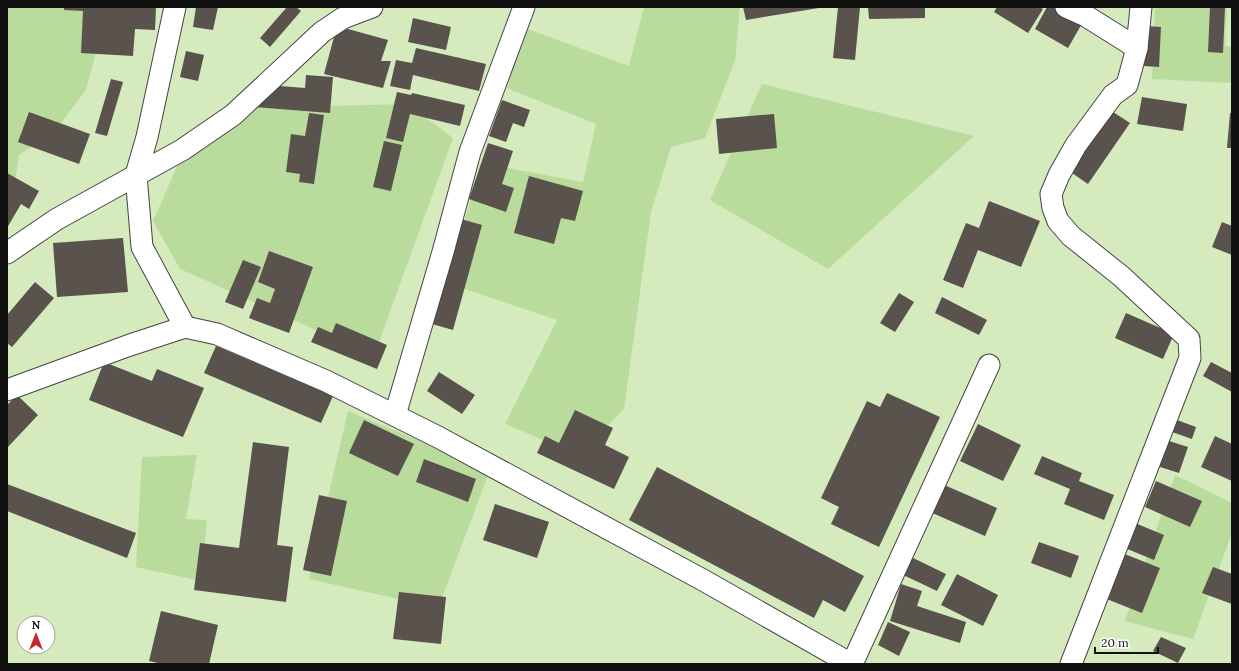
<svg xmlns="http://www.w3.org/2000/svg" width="1239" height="671" viewBox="0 0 1239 671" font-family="Lora,serif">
  <rect width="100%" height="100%" fill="#fffdf5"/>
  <path fill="#d5ebbd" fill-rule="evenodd" d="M7,7H1232V664H7ZM24,623H48V647H24Z"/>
  <g fill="#b9dc9c">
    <polygon points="7,7 93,7 101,33 86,90 54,132 19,155 13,195 7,200"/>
    <polygon points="644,7 740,7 735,61 705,138 671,147 651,212 624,409 579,455 505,424 557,320 447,283 481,163 583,182 596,124 507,88 525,28 629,66"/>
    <polygon points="1155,7 1227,7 1225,46 1232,47 1232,83 1152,79"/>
    <polygon points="762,84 974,136 828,269 710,200"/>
    <polygon points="408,104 453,138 374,356 180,269 153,221 183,153 244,108"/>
    <polygon points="348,411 490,470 438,608 309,579"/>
    <polygon points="197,455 186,519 207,520 201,581 136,567 142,457"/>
    <polygon points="1175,475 1232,503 1232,533 1193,639 1125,621"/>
  </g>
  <g fill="#5a524d">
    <polygon points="64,7 156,7 155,30 135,29 133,56 81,53 83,11 64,10"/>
    <polygon points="196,7 218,7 213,30 193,27"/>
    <polygon points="287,7 296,7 301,11 270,47 260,38"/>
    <polygon points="743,7 819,7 819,8 746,20"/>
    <polygon points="838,7 860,7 855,60 833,58"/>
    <polygon points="868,7 925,7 925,18 869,19"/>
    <polygon points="997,7 1039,7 1043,9 1028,33 994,12"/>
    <polygon points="1047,7 1061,7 1084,20 1068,48 1035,29"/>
    <polygon points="1210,7 1225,7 1223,53 1208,52"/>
    <polygon points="413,18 451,27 446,50 408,42"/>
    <polygon points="337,26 388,40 381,61 391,61 383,88 324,74"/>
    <polygon points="1146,26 1161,27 1159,67 1144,66"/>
    <polygon points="416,48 486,64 479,91 413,75 410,90 390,86 396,60 412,63"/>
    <polygon points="186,51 204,55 198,81 180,77"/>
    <polygon points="306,75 333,77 330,113 253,107 255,84 305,88"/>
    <polygon points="111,79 123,82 107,136 95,133"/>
    <polygon points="397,92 411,95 412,93 465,105 460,126 410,114 403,142 386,138"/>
    <polygon points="1142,97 1187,104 1183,131 1137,124"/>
    <polygon points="502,100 530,110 524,127 513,123 506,142 489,136"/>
    <polygon points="1110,110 1130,123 1088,184 1069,171"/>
    <polygon points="29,112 90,134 79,164 18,142"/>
    <polygon points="309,113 324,115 314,184 299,182 300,174 286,172 291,134 305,136"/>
    <polygon points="1230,113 1232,113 1232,148 1227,148"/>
    <polygon points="774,114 777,148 719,154 716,119"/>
    <polygon points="384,141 402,145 391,191 373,187"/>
    <polygon points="488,143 513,151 502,184 514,188 506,212 469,199"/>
    <polygon points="7,173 39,191 29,209 21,204 7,228"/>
    <polygon points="529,176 583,191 575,221 561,218 554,244 514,233"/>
    <polygon points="989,201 1040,221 1021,267 978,250 963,288 943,280 966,223 979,228"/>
    <polygon points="461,219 482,225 453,330 432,324"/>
    <polygon points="1222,222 1232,226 1232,255 1212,247"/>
    <polygon points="123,238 128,292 57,297 53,243"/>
    <polygon points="269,251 313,267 289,333 249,318 257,298 270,303 275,289 258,282"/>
    <polygon points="243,260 261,267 243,309 225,302"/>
    <polygon points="35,282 54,298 12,347 7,343 7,315"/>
    <polygon points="899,293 914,302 895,332 880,323"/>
    <polygon points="942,297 987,320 979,335 935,313"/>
    <polygon points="1126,313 1174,334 1163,359 1115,338"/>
    <polygon points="336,323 387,345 377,369 311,342 318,327 332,333"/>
    <polygon points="216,346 333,396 321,423 204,373"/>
    <polygon points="104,362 152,381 157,369 204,388 183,437 89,400"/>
    <polygon points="1211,362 1232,373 1232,392 1203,376"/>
    <polygon points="439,372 475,395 462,414 427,391"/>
    <polygon points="887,393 940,417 879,547 831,524 839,507 821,498 867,401 880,407"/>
    <polygon points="17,395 38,415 7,448 7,405"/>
    <polygon points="575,410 613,428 605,445 629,457 614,489 537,453 545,436 559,443"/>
    <polygon points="364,420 414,444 398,476 349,453"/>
    <polygon points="1177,420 1196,427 1192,439 1172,432"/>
    <polygon points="978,424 1021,445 1003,481 960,461"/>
    <polygon points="1215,436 1232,444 1232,481 1201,467"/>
    <polygon points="1166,440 1188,447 1179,473 1157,466"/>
    <polygon points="253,442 289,447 277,545 293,547 286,602 194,590 200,543 239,548"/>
    <polygon points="1042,456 1082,473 1079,481 1114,495 1104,520 1064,504 1070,489 1034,474"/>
    <polygon points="424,459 476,479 468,502 416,482"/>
    <polygon points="657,467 864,576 845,612 823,600 814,618 629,520"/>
    <polygon points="1156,481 1202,501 1190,527 1145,507"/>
    <polygon points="7,484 136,533 127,558 7,511"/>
    <polygon points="942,484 997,508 985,536 930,512"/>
    <polygon points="319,495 347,501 331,576 303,570"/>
    <polygon points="495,504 549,522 537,558 483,540"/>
    <polygon points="1135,523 1164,535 1154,560 1125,548"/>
    <polygon points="1039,542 1079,556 1071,578 1031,563"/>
    <polygon points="1122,553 1160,568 1142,613 1104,598"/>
    <polygon points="907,555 946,574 937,591 899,573"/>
    <polygon points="1213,567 1232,574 1232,604 1202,593"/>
    <polygon points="957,574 998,595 983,626 941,605"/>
    <polygon points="901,584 922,591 917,606 966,622 960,643 890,621"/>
    <polygon points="399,592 446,597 441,644 393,639"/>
    <polygon points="161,611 218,625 209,664 162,664 149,661"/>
    <polygon points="888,622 910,632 899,656 878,645"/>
    <polygon points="1161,637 1186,648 1178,663 1153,651"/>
  </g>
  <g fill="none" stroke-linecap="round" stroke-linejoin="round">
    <g stroke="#444" stroke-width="23">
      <g id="minor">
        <polyline points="175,7 147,137 136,175 142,247 185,327"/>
        <polyline points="1066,7 1086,16 1137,48"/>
        <polyline points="7,253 57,219 182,150 233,115 322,32 343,18 372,7"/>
        <polyline points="7,390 130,345 185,327 217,334 326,381 438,437 703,580 851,664"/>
        <polyline points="395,415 443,252 470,152 524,7"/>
        <polyline points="852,664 989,365"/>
        <polyline points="1071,664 1190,358 1189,339 1121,276 1071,236 1058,221 1053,208 1051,194 1059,175 1076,145 1113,95 1127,85 1137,48 1141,7"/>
      </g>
    </g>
    <use href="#minor" stroke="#fff" stroke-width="21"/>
  </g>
  <rect width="1239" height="671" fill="none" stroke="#111111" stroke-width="16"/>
  <g transform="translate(36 635)"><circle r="19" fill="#ffffff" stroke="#a0a0a0"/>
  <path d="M0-3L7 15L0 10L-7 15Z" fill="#c4262e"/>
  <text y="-6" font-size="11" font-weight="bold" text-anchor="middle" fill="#111111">N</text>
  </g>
  <path d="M1095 647v6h63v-6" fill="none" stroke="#111111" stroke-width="2"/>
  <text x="1101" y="647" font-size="12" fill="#111111" stroke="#ffffff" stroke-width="3" paint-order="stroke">20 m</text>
</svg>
